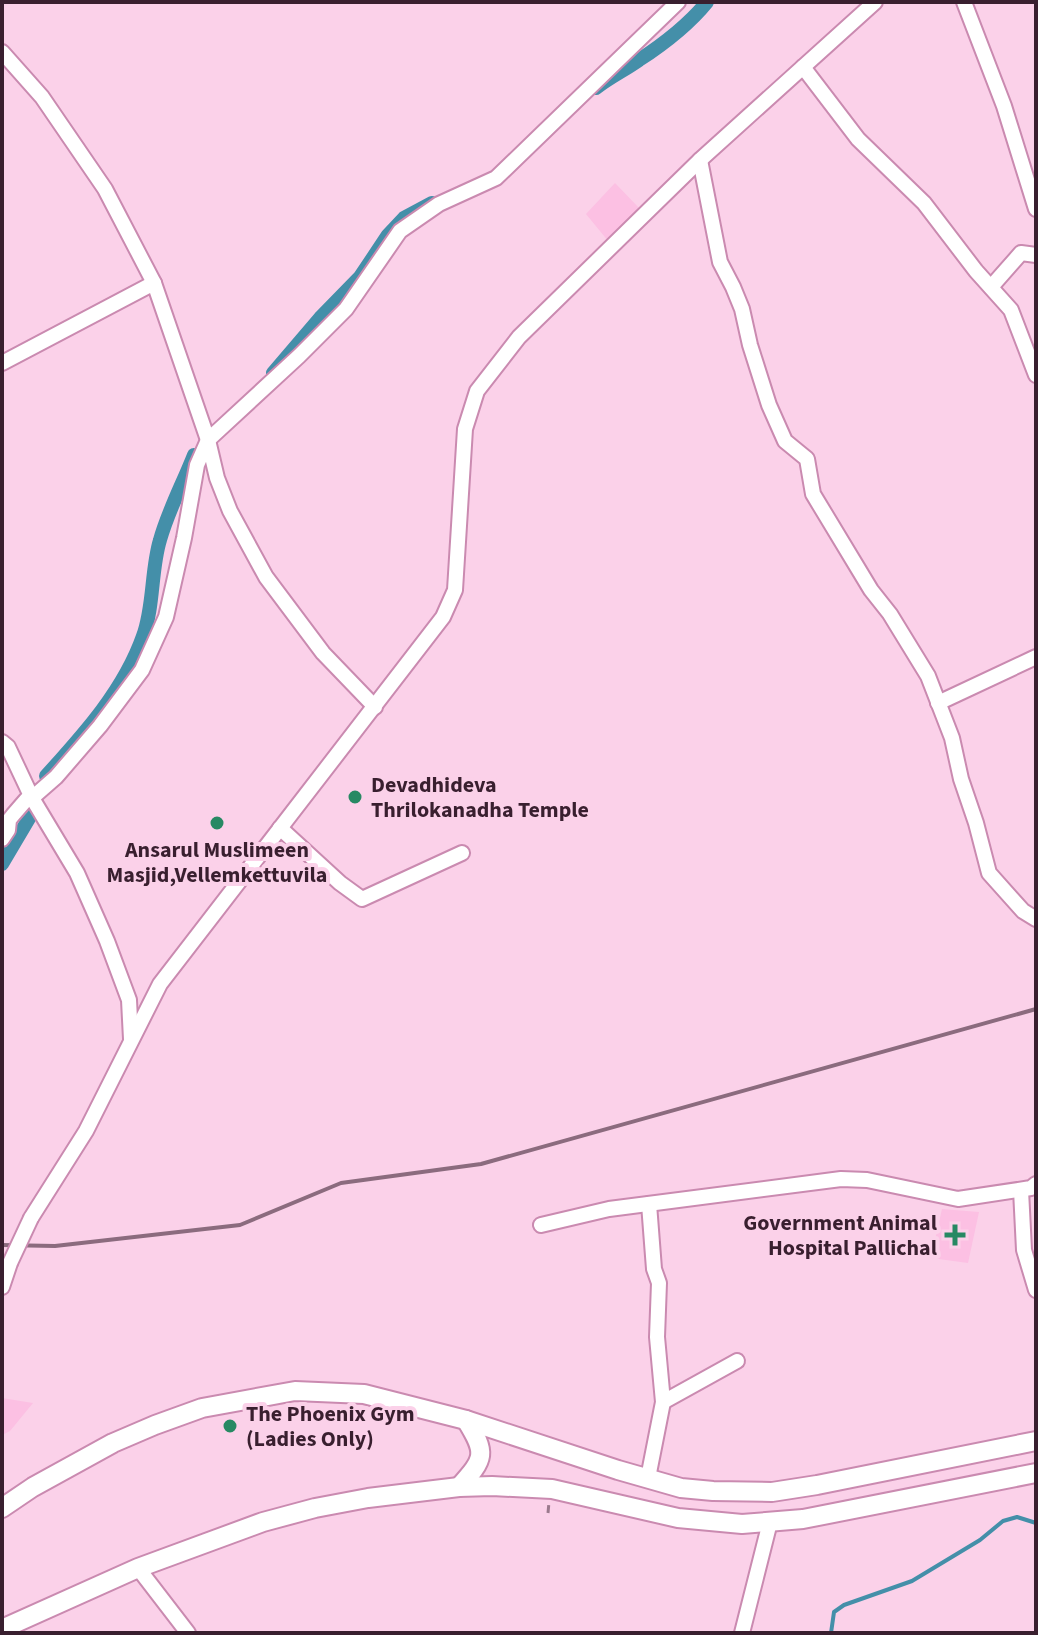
<svg xmlns="http://www.w3.org/2000/svg" width="1038" height="1635" viewBox="0 0 1038 1635" font-family="'Source Sans 3',sans-serif">
  <rect width="100%" height="100%" fill="#fbd1e9"/>
  <g fill="#fcc0e3">
    <polygon points="615,183 639,208 609,242 586,214"/>
    <polygon points="942,1209 979,1212 968,1263 931,1258"/>
    <polygon points="2,1398 33,1403 10,1431 2,1435"/>
  </g>
  <g fill="none" stroke-linecap="round" stroke-linejoin="round">
    <polyline stroke="#448fa9" stroke-width="4" points="831,1633 834,1612 844,1605 912,1581 980,1540 1003,1521 1017,1517 1036,1523"/>
    <g stroke="#448fa9" stroke-width="14">
      <path d="M596,88C610,77 625,70 639,60C662,45 690,23 707,2"/>
      <polyline points="273,373 320,318 360,277 388,235 404,218 432,203"/>
      <path d="M46,776C84,734 124,690 143,636C154,607 151,569 160,540C168,511 183,483 194,455"/>
      <polyline points="2,864 31,815"/>
    </g>
    <g stroke="#ca8ab0" stroke-width="18">
      <g id="minor">
        <polyline points="964,2 1004,106 1036,209"/>
        <polyline points="2,52 42,97 105,189 154,283 208,440 217,478 230,511 266,577 323,653 375,707"/>
        <polyline points="803,67 858,139 924,203 976,271 1011,310 1036,375"/>
        <polyline points="700,160 720,262 733,287 742,309 750,345 769,405 785,441 807,459 813,494 871,590 890,614 928,676 952,738 961,779 976,823 989,873 1023,911 1036,919"/>
        <polyline points="991,287 1021,253 1036,255"/>
        <polyline points="2,363 154,283"/>
        <polyline points="938,703 1036,657"/>
        <polyline points="2,742 8,747 32,798 77,873 107,941 129,1000 131,1039"/>
        <polyline points="280,828 340,883 362,899 462,853"/>
        <polyline points="2,839 8,830 9,820 13,815 26,800 32,798 56,777 100,726 142,670 166,617 184,538 197,465 208,440 299,356 346,309 400,231 439,204 496,178 678,2"/>
        <polyline points="1021,1190 1024,1250 1036,1290"/>
        <polyline points="31,1218 86,1131 160,984 443,617 455,590 465,429 477,391 519,337 700,160 875,2"/>
        <polyline points="541,1225 609,1209 841,1179 867,1180 958,1199 1031,1188 1036,1184"/>
        <polyline points="2,1287 10,1263"/>
        <polyline points="663,1402 737,1361"/>
        <polyline points="648,1478 663,1402 657,1337 659,1283 654,1269 649,1204"/>
        <polyline points="138,1568 188,1633"/>
        <polyline points="742,1633 770,1522"/>
      </g>
    </g>
    <g stroke="#ca8ab0" stroke-width="22">
      <g id="major">
        <path d="M459,1487C485,1458 487,1454 466,1420"/>
        <polyline points="2,1508 33,1487 113,1443 155,1425 202,1408 295,1391 364,1394 466,1420 618,1470 681,1488 713,1491 772,1492 817,1485 1036,1441"/>
        <polyline points="2,1629 138,1568 263,1522 315,1508 368,1498 459,1487 492,1486 552,1489 678,1518 742,1524 803,1519 1036,1473"/>
      </g>
    </g>
    <polyline stroke="#9b798d" stroke-width="3" stroke-dasharray="8 4" stroke-linecap="butt" points="548,1513 549,1502"/>
    <use href="#minor" stroke="#fff" stroke-width="14"/>
    <use href="#major" stroke="#fff" stroke-width="18"/>
    <polyline stroke="#8b6b7e" stroke-width="4" points="2,1245 55,1246 240,1225 341,1183 481,1164 1036,1009"/>
    <g stroke="#ca8ab0" stroke-width="18" stroke-linecap="butt">
      <polyline id="minor-bridge" points="10,1263 31,1218"/>
    </g>
    <use href="#minor-bridge" stroke="#fff" stroke-width="14"/>
  </g>
  <g fill="#278963" stroke="#fbd1e9" stroke-width="3">
    <circle cx="355" cy="797" r="8"/>
    <circle cx="217" cy="823" r="8"/>
    <path d="M951 1223h8v8h8v8h-8v8h-8v-8h-8v-8h8z"/>
    <circle cx="230" cy="1426" r="8"/>
  </g>
  <g text-anchor="middle" stroke-width="8" stroke-linejoin="round" paint-order="stroke">
    <g font-size="22" font-weight="bold" fill="#391f2f" stroke="#fbd1e9" text-anchor="start">
      <text x="371" y="792">Devadhideva<tspan x="371" dy="25">Thrilokanadha Temple</tspan></text>
      <text x="217" y="857" text-anchor="middle">Ansarul Muslimeen<tspan x="217" dy="25">Masjid,Vellemkettuvila</tspan></text>
      <text x="937" y="1230" text-anchor="end">Government Animal<tspan x="937" dy="25">Hospital Pallichal</tspan></text>
      <text x="246" y="1421">The Phoenix Gym<tspan x="246" dy="25">(Ladies Only)</tspan></text>
    </g>
  </g>
  <rect width="1038" height="1635" fill="none" stroke="#391f2f" stroke-width="8"/>
</svg>
